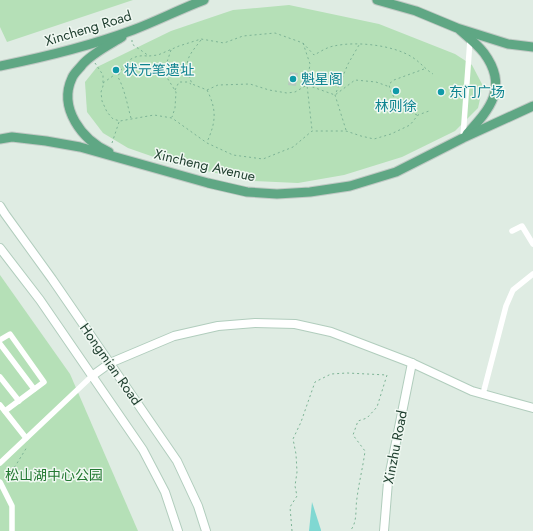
<svg xmlns="http://www.w3.org/2000/svg" width="533" height="531" viewBox="0 0 533 531" font-family="Jost,'Noto Sans SC',sans-serif">
  <rect width="100%" height="100%" fill="#dfece3"/>
  <g fill="#b5e0b7">
    <polygon points="0,0 133,0 7,42 0,27"/>
    <polygon points="289,5 379,24 455,54 472,65 483,86 478,108 455,131 402,157 344,175 298,183 253,181 174,164 128,148 103,133 87,112 85,82 97,67 171,31 233,10"/>
    <polygon points="0,275 70,374 138,531 0,531"/>
  </g>
  <polygon fill="#80d8d2" points="312,502 321,530 321,531 309,531"/>
  <polygon fill="#b7cabe" points="290,72 298,73 296,86 288,85"/>
  <g fill="none" stroke-linecap="round" stroke-linejoin="round">
    <g stroke="#b1cdbd" stroke-width="10">
      <g id="secondary">
        <polyline points="0,206 5,214 52,279 177,461 198,506 206,531"/>
        <polyline points="0,248 40,300 143,450 165,492 178,531"/>
        <polyline points="92,376 110,363 174,336 218,326 255,323 295,324 331,332 412,363 472,391 533,408"/>
        <polyline points="384,531 388,482 412,363"/>
      </g>
    </g>
    <g stroke="#c0c9c4" stroke-width="11">
      <g id="primary">
        <polyline points="377,0 416,11 457,28 508,44 533,47"/>
        <path d="M460,30C468,37 478,45 484,53C509,87 490,109 467,134"/>
        <path d="M0,66C45,57 90,46 133,30C157,21 180,9 204,0"/>
        <polyline points="0,139 12,137 46,141 80,147 208,183 247,192 277,194 310,192 350,186 396,172 463,138 533,106"/>
        <path d="M109,152C82,140 58,108 72,78C74,73 79,69 82,65C91,54 109,45 122,37"/>
      </g>
    </g>
    <g stroke="#7cb395" stroke-width="1" stroke-dasharray="2 3" stroke-linecap="butt">
      <path d="M132,40V44L149,56L158,55L179,46L201,39L224,43L243,36L275,33L303,43L314,55C320,52 327,47 334,46C356,41 393,45 412,57C420,62 425,69 433,74"/>
      <path d="M201,40C187,58 183,61 192,84L207,90C217,110 216,122 207,142"/>
      <polyline points="303,43 310,64 307,85 312,130"/>
      <polyline points="171,50 166,65 166,76 176,92 175,108 172,117"/>
      <polyline points="95,63 103,75 103,86 101,92 102,101 107,112 113,119 120,121 154,115 172,118 207,143 233,155 263,159 293,147 312,131 346,131 361,136 374,139 391,134 410,125 418,115 429,111"/>
      <polyline points="103,83 120,71"/>
      <polyline points="175,90 179,82 187,82 191,84"/>
      <polyline points="207,90 218,85 250,84 269,90 287,93 295,92 307,85 335,95 355,80 376,82 390,87"/>
      <polyline points="450,96 459,97"/>
      <path d="M417,115C404,110 391,99 389,84L394,80L424,69"/>
      <path d="M131,118C127,104 125,90 118,77C122,64 132,54 147,56"/>
      <polyline points="346,130 335,95 348,64 359,45"/>
      <polyline points="112,143 119,122"/>
      <polyline points="5,479 11,473 27,447"/>
      <path d="M292,531L290,507L297,496L295,486L297,472L296,454L293,439L301,422L315,382L331,374L347,373L387,375L377,407L367,418L358,421L353,435L365,451C363,467 359,482 357,498C355,509 358,522 350,531"/>
    </g>
    <g stroke="#fff" stroke-width="5.5">
      <polyline points="463,137 470,40"/>
      <polyline points="512,231 522,226 533,244"/>
      <polyline points="0,340 10,334 44,382 5,411"/>
      <polyline points="0,344 34,389"/>
      <polyline points="0,377 19,401"/>
      <polyline points="483,394 506,306 513,290 533,274"/>
      <polyline points="0,405 26,438"/>
      <polyline points="0,463 92,376"/>
      <polyline points="0,482 12,506 12,531"/>
    </g>
    <use href="#secondary" stroke="#fff" stroke-width="8"/>
    <use href="#primary" stroke="#5fa784" stroke-width="9"/>
  </g>
  <g fill="#0f9aa8" stroke="#f0f8f2" stroke-width="1.5">
    <circle cx="116" cy="70" r="4"/>
    <circle cx="293" cy="79" r="4"/>
    <circle cx="396" cy="91" r="4"/>
    <circle cx="441" cy="92" r="4"/>
  </g>
  <g text-anchor="middle" stroke-width="3" stroke-linejoin="round" paint-order="stroke">
    <g font-size="14" fill="#1e3e2e" stroke="#f0f8f2">
      <text transform="translate(88 28) rotate(-17)" y="5">Xincheng Road</text>
      <text transform="translate(205 165) rotate(13)" y="5">Xincheng Avenue</text>
      <text transform="translate(111 364) rotate(55)" y="5">Hongmian Road</text>
      <text transform="translate(395 447) rotate(-79)" y="5">Xinzhu Road</text>
    </g>
    <g font-size="14" fill="#0d838f" stroke="#f0f8f2" text-anchor="start">
      <text x="124" y="75">状元笔遗址</text>
      <text x="301" y="84">魁星阁</text>
      <text x="449" y="97">东门广场</text>
      <text x="396" y="111" text-anchor="middle">林则徐</text>
    </g>
    <g font-size="14" fill="#247932" stroke="#f0f8f2">
      <text x="54" y="480">松山湖中心公园</text>
    </g>
  </g>
</svg>
